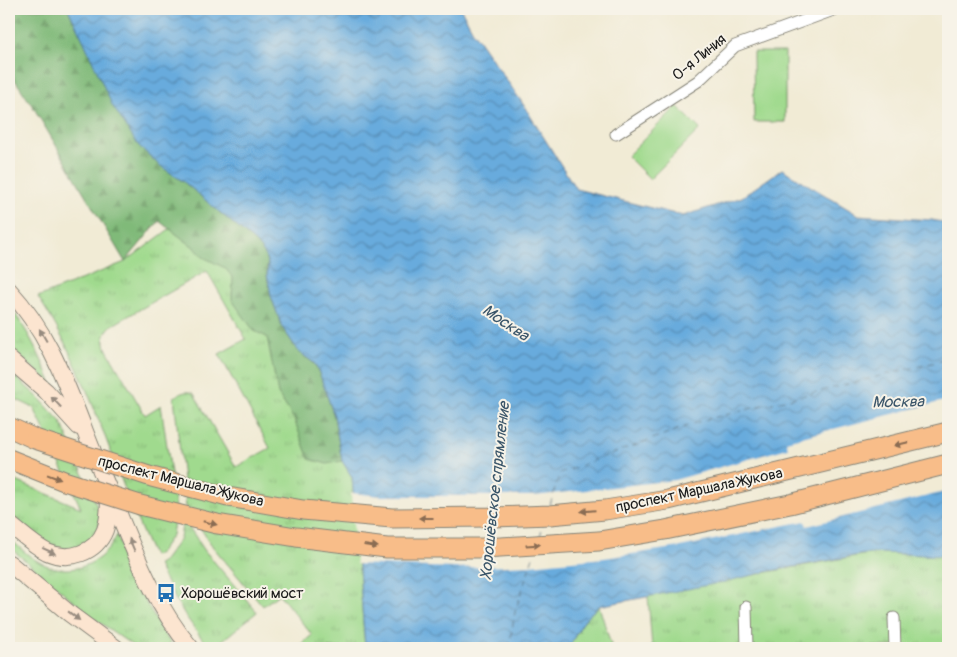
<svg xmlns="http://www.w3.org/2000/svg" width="957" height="657" viewBox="0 0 957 657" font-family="Pangolin,sans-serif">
  <defs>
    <pattern id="grass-tufts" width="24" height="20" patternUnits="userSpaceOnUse" patternTransform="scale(1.25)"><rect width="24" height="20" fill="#a0da8e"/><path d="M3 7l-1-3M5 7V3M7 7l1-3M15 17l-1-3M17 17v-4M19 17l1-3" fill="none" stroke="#89ba7a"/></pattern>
    <pattern id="forest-firs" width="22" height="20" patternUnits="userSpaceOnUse" patternTransform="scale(1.25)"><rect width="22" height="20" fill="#80ba79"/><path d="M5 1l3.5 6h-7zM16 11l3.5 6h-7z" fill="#6e9f68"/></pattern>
    <pattern id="water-waves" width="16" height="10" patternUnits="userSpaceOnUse" patternTransform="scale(1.25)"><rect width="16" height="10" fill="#68abdd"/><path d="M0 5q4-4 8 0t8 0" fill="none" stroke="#558ab2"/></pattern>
  </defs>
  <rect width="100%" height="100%" fill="#f7f3e8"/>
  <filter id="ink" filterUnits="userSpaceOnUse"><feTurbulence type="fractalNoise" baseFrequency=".02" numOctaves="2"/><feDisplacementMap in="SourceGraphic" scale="10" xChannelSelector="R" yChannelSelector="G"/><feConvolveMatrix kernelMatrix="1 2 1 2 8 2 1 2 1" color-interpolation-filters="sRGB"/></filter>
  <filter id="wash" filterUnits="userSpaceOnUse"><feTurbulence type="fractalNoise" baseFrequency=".0096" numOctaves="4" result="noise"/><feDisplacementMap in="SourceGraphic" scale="20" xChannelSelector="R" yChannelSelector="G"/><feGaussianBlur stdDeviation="1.12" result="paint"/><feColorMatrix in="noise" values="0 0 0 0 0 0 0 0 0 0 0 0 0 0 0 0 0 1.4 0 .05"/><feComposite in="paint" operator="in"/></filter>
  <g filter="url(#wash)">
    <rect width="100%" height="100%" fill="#f1ebd5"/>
    <g fill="url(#grass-tufts)" stroke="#5e7b55">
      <path d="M207,201L342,461L352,477L365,648H297L312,635L279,594L263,606L213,547L186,507L174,397C180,394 186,389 194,394L236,467L270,448L219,354L246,339L207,271L111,326C103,334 103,340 107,350L145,415L161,405L176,508L172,535L158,555L153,556C113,471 91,376 38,297L125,262Z"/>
      <path d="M9,306C28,330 40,356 52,384L9,348Z"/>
      <polygon points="9,371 39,398 61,422 100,513 99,527 94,538 74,550 50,546 9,514 9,478 81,508 34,408 9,396"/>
      <path d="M183,518L205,551L257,612L218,644L221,648H210C188,623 172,595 158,565L162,563L180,539Z"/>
      <path d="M117,535C131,575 149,613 174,648H136L95,619L9,547V538C19,547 30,558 43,564C72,577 104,564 117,535Z"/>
      <path d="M880,553L948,556V646L652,648L648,596C703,586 757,573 813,564C835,560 857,555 880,553Z"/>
      <path d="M599,606L612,648H569C577,631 584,618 599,606Z"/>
    </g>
    <polygon fill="url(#forest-firs)" stroke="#4e6b4a" points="9,9 68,9 137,144 159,165 184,182 256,243 264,253 268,264 267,275 271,296 282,327 299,352 314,363 320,375 334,416 342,461 327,464 309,459 294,419 278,394 267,337 254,331 232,300 233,278 225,268 203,257 195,248 159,221 125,262 35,110 9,71"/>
    <g fill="#a0da8e" stroke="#5e7b55">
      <polygon points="753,52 785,52 785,122 754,122"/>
      <polygon points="677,106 700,129 650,179 627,156"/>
    </g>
    <path fill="url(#water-waves)" stroke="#42647c" d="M68,9H461L474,33L521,101L576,189L683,216L742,197L782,169L858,215L932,220L948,223V556L880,553L859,555L770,571L724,582L599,606C584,618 577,631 569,648H365L352,477L342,461L334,416L320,375L314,363L299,352L282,327L271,296L267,275L268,264L264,253L256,243L184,182L159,165L137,144L112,105L84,42Z"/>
    <polygon fill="#f1ebd5" points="948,400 948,491 807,526 805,521 680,547 604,558 529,565 455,568 356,564 351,493 382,496 534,496 675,480 788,448 786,441"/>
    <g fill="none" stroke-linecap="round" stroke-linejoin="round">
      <g stroke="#3a5569" stroke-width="1" stroke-dasharray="6 5" stroke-linecap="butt">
        <polyline points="550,505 560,473 701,421 948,359"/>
        <polyline points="540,536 544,523"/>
        <polyline points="509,648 515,612 534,554"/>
      </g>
    </g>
  </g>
  <g filter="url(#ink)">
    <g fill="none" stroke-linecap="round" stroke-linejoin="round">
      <g stroke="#868478" stroke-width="13">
        <g id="street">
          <polyline points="616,134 698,81 735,46 836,9"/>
          <polyline points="746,607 747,648"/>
          <polyline points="894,618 895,648"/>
        </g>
      </g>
      <g stroke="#868478" stroke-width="18">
        <g id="secondary">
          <path d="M9,290C46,330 63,375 83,426C93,453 105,480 116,507C136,556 156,607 191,648"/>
          <polyline points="9,359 46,391 79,427"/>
          <path d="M9,524C21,533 33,545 47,552C69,562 96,553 105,530C109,519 109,507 109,495"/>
          <polyline points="9,563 70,614 116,648"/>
        </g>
      </g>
      <g stroke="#868478" stroke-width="21">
        <polyline id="primary" points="9,427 35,439"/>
      </g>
      <use href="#street" stroke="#fff" stroke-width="11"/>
      <use href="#secondary" stroke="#fce5d0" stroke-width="16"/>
      <use href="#primary" stroke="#f8bd89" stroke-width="19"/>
      <g stroke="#868478" stroke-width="21" stroke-linecap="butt">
        <g id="primary-bridge">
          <polyline points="35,439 152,477 228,497 303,510 392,518 493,517 550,515 605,510 668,500 948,432"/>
          <polyline points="9,459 64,481 140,505 217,524 296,537 387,548 485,548 599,541 665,530 790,504 948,464"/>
        </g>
      </g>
      <use href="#primary-bridge" stroke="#f8bd89" stroke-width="19"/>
    </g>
    <defs><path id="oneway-solid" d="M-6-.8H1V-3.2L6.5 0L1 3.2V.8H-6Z" transform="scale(1.25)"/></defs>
    <g fill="#978b7f">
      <use href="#oneway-solid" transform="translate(43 335) rotate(-120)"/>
      <use href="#oneway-solid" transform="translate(56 402) rotate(-133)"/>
      <use href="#oneway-solid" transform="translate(132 545) rotate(-113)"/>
      <use href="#oneway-solid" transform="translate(49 551) rotate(25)"/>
      <use href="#oneway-solid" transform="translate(74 616) rotate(38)"/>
    </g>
    <g fill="#8a6c52">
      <use href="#oneway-solid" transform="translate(901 444) rotate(166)"/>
      <use href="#oneway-solid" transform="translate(54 477) rotate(21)"/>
      <use href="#oneway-solid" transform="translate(588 511) rotate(175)"/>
      <use href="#oneway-solid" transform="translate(426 518) rotate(180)"/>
      <use href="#oneway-solid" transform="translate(210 523) rotate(14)"/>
      <use href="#oneway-solid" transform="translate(533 545) rotate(-3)"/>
      <use href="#oneway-solid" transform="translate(371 546) rotate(7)"/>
    </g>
  </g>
  <defs>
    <g id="bus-bare" transform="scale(1.5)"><path d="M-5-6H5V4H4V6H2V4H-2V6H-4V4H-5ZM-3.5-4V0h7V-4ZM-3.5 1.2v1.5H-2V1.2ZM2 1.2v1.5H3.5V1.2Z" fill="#1f6fb2" stroke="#f7f3e8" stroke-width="2.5" paint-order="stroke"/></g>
  </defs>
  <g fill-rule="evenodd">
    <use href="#bus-bare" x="166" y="593"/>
  </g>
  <g text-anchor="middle" stroke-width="4" stroke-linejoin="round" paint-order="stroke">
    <g font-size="15" fill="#1c1c1c" stroke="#f7f3e8">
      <text transform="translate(699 57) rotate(-39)" y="5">0-я Линия</text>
      <text transform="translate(181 481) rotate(14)" y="5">проспект Маршала Жукова</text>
      <text transform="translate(699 490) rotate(-12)" y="5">проспект Маршала Жукова</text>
    </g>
    <g font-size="15" fill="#1c1c1c" stroke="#f7f3e8" text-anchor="start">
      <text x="181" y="598">Хорошёвский мост</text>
    </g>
    <g font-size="16" font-style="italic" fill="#3a5569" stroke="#f7f3e8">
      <text transform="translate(506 322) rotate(34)" y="6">Москва</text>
      <text transform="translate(898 401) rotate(-1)" y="6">Москва</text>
      <text transform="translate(494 491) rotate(-84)" y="6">Хорошёвское спрямление</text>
    </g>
  </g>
  <rect width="957" height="657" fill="none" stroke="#f7f3e8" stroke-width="30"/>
</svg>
